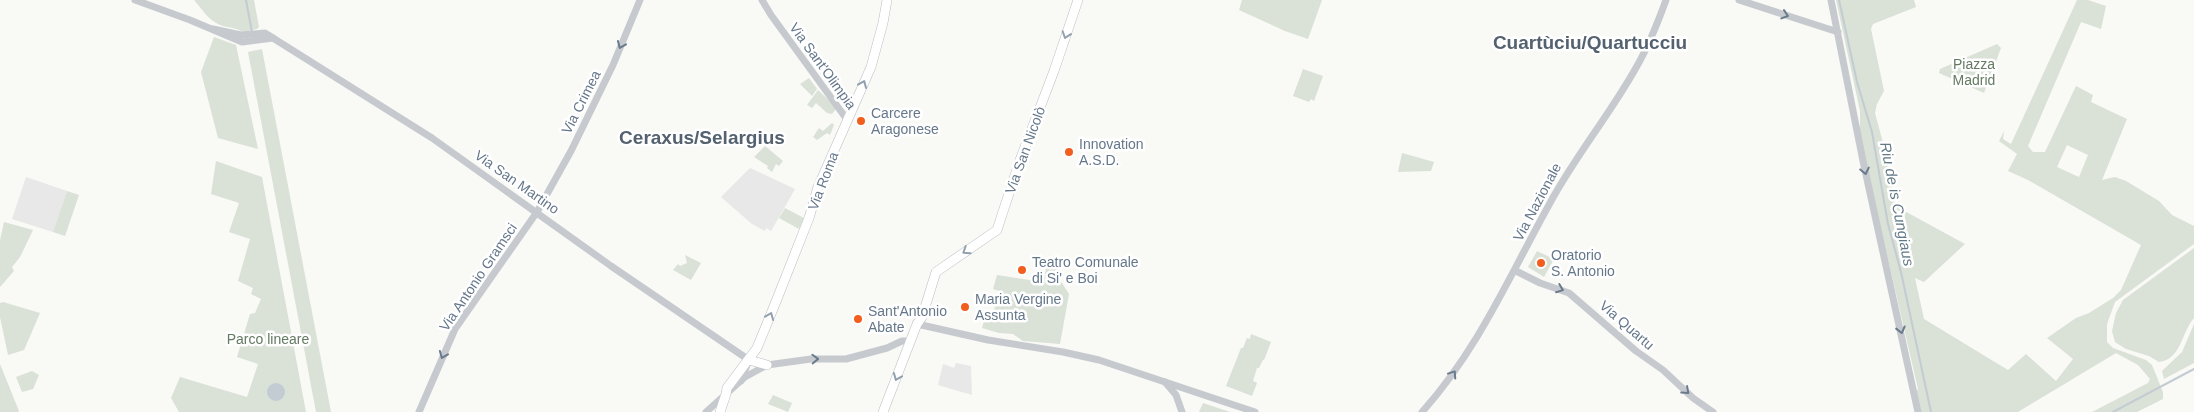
<svg xmlns="http://www.w3.org/2000/svg" width="2194" height="412" viewBox="0 0 2194 412" font-family="Arial,sans-serif">
  <rect width="100%" height="100%" fill="#f9f9f6"/>
  <g fill="#e7e8e7">
    <polygon points="750,168 795,189 771,231 766,228 765,231 752,224 721,197"/>
    <polygon points="26,177 67,191 53,232 12,219"/>
    <polygon points="956,363 971,366 972,395 938,385 943,364 954,368"/>
  </g>
  <g fill="#dae1d7" fill-rule="evenodd">
    <path d="M194,0H254L259,27L257,29L243,32C235,27 228,28 220,25C208,20 202,9 194,0Z"/>
    <polygon points="1242,0 1322,0 1308,39 1285,31 1239,10"/>
    <path d="M1836,0H1914L1916,7L1873,24L1871,29L1884,91L1877,104L1875,113L1886,154L1895,204L1899,208L1965,244L1924,282L1915,278L1924,319L2008,370L2026,354L2056,381L2073,359L2047,338L2076,318L2089,313L2113,298L2121,290L2141,245L2028,180L2008,171L2017,154L1999,141L2004,131L2003,139L2011,144L2077,0H2088L2106,6L2101,29L2081,22L2028,146L2033,152H2045L2076,86L2093,95L2091,102L2127,119L2102,180L2115,177L2126,181L2159,201L2172,215L2194,226V244L2115,302L2107,324V342L2113,348L2146,360L2152,365L2163,392V399L2137,412H2092L2148,383L2150,379L2138,365L2116,353L2018,412H1920L1916,392L1918,389L1866,164L1860,130V111ZM2067,145L2088,155L2079,177L2057,167Z"/>
    <polygon points="214,37 236,45 258,149 218,138 201,72"/>
    <polygon points="1997,44 2001,48 1984,93 1939,73 1940,69"/>
    <polygon points="262,49 331,412 316,412 248,52"/>
    <polygon points="1303,69 1323,76 1314,101 1311,99 1309,102 1293,96"/>
    <polygon points="809,78 817,89 812,96 800,84"/>
    <polygon points="818,90 837,108 832,114 827,113 816,103 812,108 807,105"/>
    <polygon points="832,123 834,125 830,135 827,133 817,140 813,137 819,128 823,131"/>
    <polygon points="765,146 783,161 779,166 776,164 772,172 767,168 768,166 754,157"/>
    <polygon points="1402,153 1434,162 1431,171 1398,172"/>
    <polygon points="216,161 262,177 306,412 179,412 171,398 180,377 247,397 258,364 237,357 250,314 255,313 261,299 251,294 253,288 238,281 250,239 229,232 239,203 211,194"/>
    <polygon points="67,191 79,195 65,236 53,232"/>
    <polygon points="785,208 804,218 799,229 779,218"/>
    <polygon points="4,222 33,230 20,257 12,267 14,271 0,287 0,240"/>
    <path d="M2194,248V318C2182,331 2181,360 2159,362L2149,356L2126,349L2115,342L2112,331L2116,313L2123,300Z"/>
    <polygon points="1537,251 1554,259 1544,277 1528,267"/>
    <polygon points="685,255 701,263 691,280 673,270 678,264 680,266 687,263"/>
    <polygon points="1047,265 1059,267 1056,280 1062,283 1069,294 1060,344 1023,341 1013,334 999,333 982,328 986,313 993,314 999,291 993,289 997,275 1043,282"/>
    <polygon points="3,302 40,313 24,350 8,355 0,317 0,303"/>
    <polygon points="2194,324 2194,363 2164,379 2162,371 2182,352"/>
    <polygon points="1251,334 1271,342 1264,360 1263,360 1259,368 1257,368 1253,381 1257,383 1252,396 1226,386 1241,348 1243,348 1247,338 1250,339"/>
    <polygon points="0,364 19,411 18,412 0,412"/>
    <polygon points="32,371 39,375 33,389 22,392 16,377"/>
    <polygon points="773,395 792,403 788,412 768,404"/>
    <polygon points="1203,403 1230,412 1199,412"/>
  </g>
  <circle fill="#c2ccd2" cx="276" cy="392" r="9"/>
  <g fill="none" stroke-linecap="round" stroke-linejoin="round">
    <g stroke="#c2ccd2" stroke-width="2">
      <polyline points="246,0 252,32"/>
      <polyline points="1839,0 1857,82 1872,132 1888,224 1901,272 1931,412"/>
      <polyline points="2113,412 2194,369"/>
    </g>
    <g stroke="#b8bec3" stroke-width="10">
      <g id="secondary">
        <polyline points="749,360 767,365"/>
        <polyline points="720,412 726,394 727,388 757,348 777,299 809,218 818,187 871,67 883,23 887,0"/>
        <polyline points="883,412 917,324 922,317 936,272 997,230 1020,160 1054,71 1078,0"/>
      </g>
    </g>
    <g stroke="#c6cacf" stroke-width="7">
      <polyline points="135,0 190,20 242,42 273,38"/>
      <polyline points="762,0 771,15 848,121"/>
      <polyline points="1739,0 1838,32"/>
      <polyline points="1831,0 1863,161 1918,412"/>
      <polyline points="213,29 241,35 265,33 432,138 611,266 749,360 741,381"/>
      <polyline points="1516,271 1540,283 1569,293 1636,351 1663,370 1693,398 1713,412"/>
      <polyline points="917,324 988,340 1063,352 1099,360 1255,412"/>
      <polyline points="1165,382 1176,395 1182,412"/>
      <polyline points="419,412 455,329 537,212 571,151 613,65 640,0"/>
      <polyline points="706,412 745,377 767,365 811,359 846,359 887,348 902,341 911,341"/>
      <path d="M1422,412C1478,350 1510,275 1550,203C1576,155 1611,113 1637,66C1649,45 1658,22 1666,0"/>
    </g>
    <use href="#secondary" stroke="#fff" stroke-width="9"/>
  </g>
  <defs><path id="oneway-chevron" d="M-2-3.5L2.5 0L-2 3.5" fill="none" stroke-width="1.6" stroke-linecap="round" stroke-linejoin="round" transform="scale(1.25)"/></defs>
  <g stroke="#6a7b8d">
    <use href="#oneway-chevron" transform="translate(1785 15) rotate(18)"/>
    <use href="#oneway-chevron" transform="translate(621 45) rotate(113)"/>
    <use href="#oneway-chevron" transform="translate(1865 171) rotate(78)"/>
    <use href="#oneway-chevron" transform="translate(1560 289) rotate(21)"/>
    <use href="#oneway-chevron" transform="translate(1901 330) rotate(76)"/>
    <use href="#oneway-chevron" transform="translate(443 355) rotate(112)"/>
    <use href="#oneway-chevron" transform="translate(815 359) rotate(-2)"/>
    <use href="#oneway-chevron" transform="translate(1453 374) rotate(-56)"/>
    <use href="#oneway-chevron" transform="translate(1686 391) rotate(42)"/>
  </g>
  <g stroke="#93a0ad">
    <use href="#oneway-chevron" transform="translate(1066 35) rotate(109)"/>
    <use href="#oneway-chevron" transform="translate(863 84) rotate(-67)"/>
    <use href="#oneway-chevron" transform="translate(966 251) rotate(147)"/>
    <use href="#oneway-chevron" transform="translate(770 316) rotate(-68)"/>
    <use href="#oneway-chevron" transform="translate(897 377) rotate(112)"/>
  </g>
  <g fill="#f25e1d" stroke="#fff" stroke-width="2">
    <circle cx="861" cy="121" r="5"/>
    <circle cx="1069" cy="152" r="5"/>
    <circle cx="1541" cy="263" r="5"/>
    <circle cx="1022" cy="270" r="5"/>
    <circle cx="965" cy="307" r="5"/>
    <circle cx="858" cy="319" r="5"/>
  </g>
  <g text-anchor="middle" stroke-width="5" stroke-linejoin="round" paint-order="stroke">
    <g font-size="14" fill="#647a61" stroke="#fff">
      <text x="1974" y="69">Piazza<tspan x="1974" dy="16">Madrid</tspan></text>
      <text x="268" y="344">Parco lineare</text>
    </g>
    <g font-size="14" fill="#65778a" stroke="#fff">
      <text transform="translate(823 66) rotate(54)" y="5">Via Sant'Olimpia</text>
      <text transform="translate(581 102) rotate(-63)" y="5">Via Crimea</text>
      <text transform="translate(1025 150) rotate(-70)" y="5">Via San Nicolò</text>
      <text transform="translate(823 181) rotate(-69)" y="5">Via Roma</text>
      <text transform="translate(517 182) rotate(35)" y="5">Via San Martino</text>
      <text transform="translate(1537 202) rotate(-62)" y="5">Via Nazionale</text>
      <text transform="translate(478 277) rotate(-56)" y="5">Via Antonio Gramsci</text>
      <text transform="translate(1627 325) rotate(41)" y="5">Via Quartu</text>
    </g>
    <g font-size="14" fill="#65778a" stroke="#fff" text-anchor="start">
      <text x="871" y="118">Carcere<tspan x="871" dy="16">Aragonese</tspan></text>
      <text x="1079" y="149">Innovation<tspan x="1079" dy="16">A.S.D.</tspan></text>
      <text x="1551" y="260">Oratorio<tspan x="1551" dy="16">S. Antonio</tspan></text>
      <text x="1032" y="267">Teatro Comunale<tspan x="1032" dy="16">di Si' e Boi</tspan></text>
      <text x="975" y="304">Maria Vergine<tspan x="975" dy="16">Assunta</tspan></text>
      <text x="868" y="316">Sant'Antonio<tspan x="868" dy="16">Abate</tspan></text>
    </g>
    <g font-size="15" font-style="italic" fill="#617985" stroke="#fff">
      <text transform="translate(1897 204) rotate(79)" y="5">Riu de is Cungiaus</text>
    </g>
    <g font-size="19" font-weight="bold" fill="#54616e" stroke="#fff">
      <text x="1590" y="49">Cuartùciu/Quartucciu</text>
      <text x="702" y="144">Ceraxus/Selargius</text>
    </g>
  </g>
</svg>
